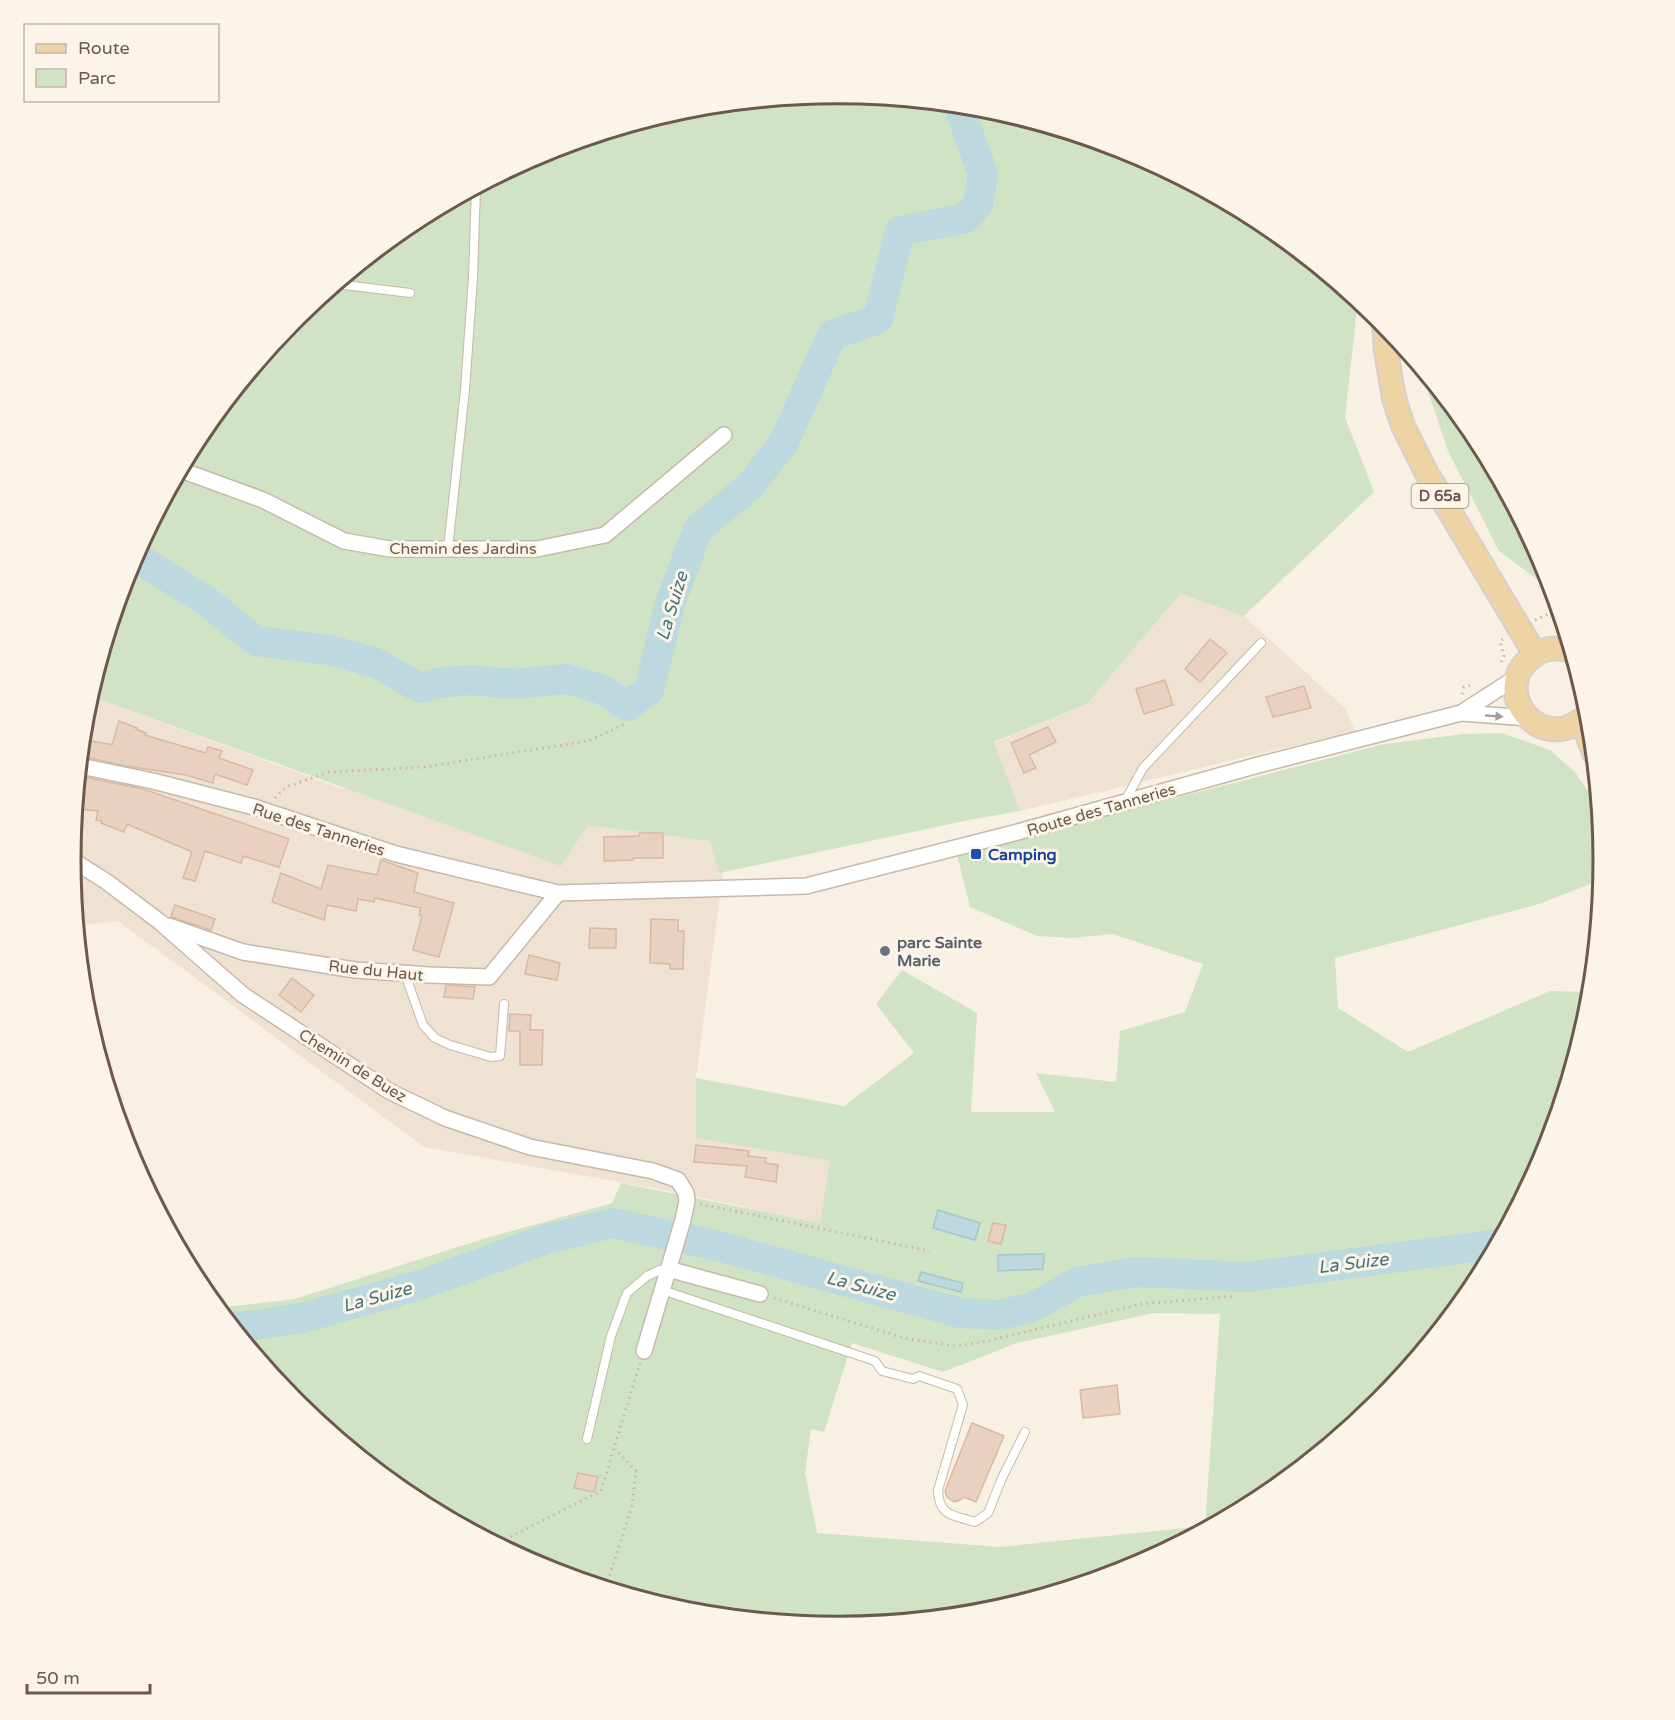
<svg xmlns="http://www.w3.org/2000/svg" width="1675" height="1720" viewBox="0 0 1675 1720" font-family="'Varela Round',sans-serif">
  <rect width="100%" height="100%" fill="#f8f0e3"/>
  <g fill="#efe2d3">
    <polygon points="1180,594 1244,616 1346,709 1355,731 1020,811 994,743 1087,704"/>
    <polygon points="90,696 340,788 730,819 696,1078 696,1138 831,1161 820,1223 669,1191 424,1147 118,921 77,926 71,860 85,710"/>
  </g>
  <g fill="#d0e3c4" fill-rule="evenodd">
    <polygon points="838,93 987,108 1131,152 1264,222 1358,300 1345,417 1374,492 1244,616 1180,594 1087,704 994,742 1020,811 969,820 719,873 710,841 588,825 561,866 90,696 129,566 200,434 295,317 412,222 544,151 688,108"/>
    <polygon points="1419,365 1475,434 1546,567 1550,579 1542,583 1499,551 1448,451"/>
    <path d="M1502,733L1550,750L1574,771L1599,806L1604,860L1603,879L1539,904L1335,958L1338,1008L1408,1052L1550,991L1591,992L1590,1010L1546,1154L1475,1286L1380,1403L1263,1498L1131,1569L987,1612L837,1627L688,1612L544,1568L411,1498L295,1402L218,1308L295,1299L483,1239L612,1203L621,1183L820,1223L830,1161L696,1138V1078L844,1106L914,1053L876,1004L902,970L977,1013L971,1112H1055L1036,1073L1116,1082L1120,1031L1185,1012L1203,964L1113,934L1071,938L1037,936L970,907L957,855L1015,842L1078,823L1384,744L1464,734ZM1154,1313L1220,1314L1205,1526L1000,1547L817,1533L805,1473L811,1429L824,1432L852,1343L943,1372L1017,1343Z"/>
  </g>
  <g fill="#bbd9df" stroke="#a2c7cf" stroke-width="1.5">
    <polygon points="938,1210 980,1223 975,1240 933,1228"/>
    <polygon points="1044,1254 1043,1269 998,1271 998,1255"/>
    <polygon points="921,1272 963,1283 961,1292 918,1281"/>
  </g>
  <g fill="none" stroke-linecap="round" stroke-linejoin="round">
    <g stroke="#bbd9df" stroke-width="30">
      <polyline points="134,556 205,600 256,641 330,650 376,663 420,688 439,683 469,680 513,684 567,679 603,690 627,706 649,690 670,603 698,529 750,486 784,442 832,335 878,319 900,231 966,218 978,204 983,174 958,105"/>
      <polyline points="234,1328 302,1318 423,1284 544,1240 613,1223 718,1246 960,1313 1000,1315 1033,1307 1078,1282 1137,1272 1248,1277 1498,1244"/>
    </g>
  </g>
  <g fill="#ead0bf" stroke="#dab8a1" stroke-width="1.5">
    <polygon points="1210,639 1227,653 1200,682 1185,669"/>
    <polygon points="1165,680 1173,705 1144,714 1136,689"/>
    <polygon points="1304,686 1311,708 1273,717 1266,697"/>
    <polygon points="119,721 137,728 136,729 146,733 145,735 206,753 208,747 222,751 219,758 253,770 247,785 215,774 213,783 186,775 126,766 81,756 82,739 112,745"/>
    <polygon points="1048,727 1056,742 1029,755 1036,768 1024,773 1011,743"/>
    <polygon points="84,777 143,789 289,839 279,867 243,856 241,863 205,851 195,881 183,878 192,852 127,824 124,832 101,823 102,821 96,820 98,811 78,809"/>
    <polygon points="639,833 663,833 663,858 633,858 633,860 604,861 604,837 639,836"/>
    <polygon points="381,860 418,873 414,892 454,903 439,957 413,950 422,916 419,915 421,908 375,898 374,902 358,899 356,911 327,905 324,920 272,902 281,873 321,889 328,865 377,875"/>
    <polygon points="175,905 215,919 211,930 171,917"/>
    <polygon points="651,919 678,920 678,931 684,931 683,969 670,969 670,964 650,963"/>
    <polygon points="590,928 616,929 616,948 589,948"/>
    <polygon points="529,955 560,963 557,980 525,974"/>
    <polygon points="292,978 314,995 301,1012 279,995"/>
    <polygon points="446,985 475,987 473,999 444,997"/>
    <polygon points="510,1014 531,1015 530,1030 543,1030 542,1065 520,1065 520,1031 509,1031"/>
    <polygon points="696,1145 749,1151 748,1156 766,1158 765,1163 778,1165 776,1182 745,1177 747,1166 694,1162"/>
    <polygon points="993,1223 1006,1225 1001,1244 988,1241"/>
    <polygon points="1117,1385 1120,1414 1083,1418 1080,1390"/>
    <polygon points="972,1423 1004,1436 976,1502 964,1497 960,1500 954,1502 947,1497 945,1491"/>
    <polygon points="578,1473 598,1477 594,1492 574,1488"/>
  </g>
  <g fill="none" stroke-linecap="round" stroke-linejoin="round">
    <g stroke="#c7b8ac" stroke-width="10">
      <g id="lane">
        <polyline points="336,284 410,293"/>
        <polyline points="448,549 465,390 473,277 476,188"/>
        <polyline points="1125,801 1143,768 1261,643"/>
        <polyline points="405,974 423,1025 435,1038 450,1045 491,1057 500,1056 504,1004"/>
        <path d="M662,1290L875,1361L882,1371L913,1379L919,1376L957,1389L963,1405L938,1490C939,1517 953,1515 975,1522L988,1513L1002,1478L1025,1432"/>
        <polyline points="587,1439 611,1336 627,1293 647,1276 660,1270 668,1269"/>
      </g>
    </g>
    <g stroke="#c7b8ac" stroke-width="18">
      <g id="street">
        <polyline points="181,470 263,500 344,541 390,549 537,549 605,535 724,435"/>
        <polyline points="1461,713 1528,718"/>
        <polyline points="80,766 153,781 254,807 396,854 558,893 806,886 1014,833 1258,765 1461,713 1517,677"/>
        <polyline points="71,859 107,882 160,922 243,995 389,1091 445,1118 530,1147 653,1171 678,1180 686,1193 687,1201 683,1220 644,1351"/>
        <polyline points="169,926 243,952 355,970 430,975 489,977 558,893"/>
        <polyline points="668,1269 760,1294"/>
      </g>
    </g>
    <g stroke="#d6d0cd" stroke-width="26">
      <g id="primary">
        <polyline points="1384,323 1386,351 1394,398 1403,426 1426,472 1535,654"/>
        <path d="M1572,651C1558,647 1544,647 1532,657C1487,691 1544,762 1590,712"/>
        <polyline points="1582,721 1594,753"/>
      </g>
    </g>
    <g stroke="#ceb4a2" stroke-width="3" stroke-dasharray="1.5 4.5" stroke-linecap="butt">
      <polyline points="1531,544 1533,543"/>
      <polyline points="1535,620 1553,612 1561,616"/>
      <polyline points="1501,662 1504,656 1500,641 1503,639"/>
      <polyline points="1462,694 1464,687 1474,684"/>
      <polyline points="275,798 286,787 329,772 425,767 588,741 625,724"/>
      <polyline points="700,1204 930,1251"/>
      <polyline points="774,1298 904,1338 955,1346 983,1342 1142,1304 1235,1296"/>
      <polyline points="493,1541 508,1538 601,1491 640,1363"/>
      <polyline points="606,1587 632,1506 636,1471 615,1449"/>
    </g>
    <use href="#lane" stroke="#fff" stroke-width="8"/>
    <use href="#street" stroke="#fff" stroke-width="15"/>
    <use href="#primary" stroke="#eed4a4" stroke-width="22"/>
  </g>
  <defs><path id="oneway-solid" d="M-6-.8H1V-3.2L6.5 0L1 3.2V.8H-6Z" transform="scale(1.5)"/></defs>
  <use fill="#a79b94" href="#oneway-solid" transform="translate(1494 716) rotate(4)"/>
  <rect fill="#1a4fb4" stroke="#fcf4e8" stroke-width="2" x="970" y="848" width="12" height="12" rx="3"/>
  <circle fill="#6b7280" stroke="#fcf4e8" stroke-width="2" cx="885" cy="951" r="6"/>
  <g text-anchor="middle" stroke-width="6" stroke-linejoin="round" paint-order="stroke">
    <rect fill="#fcf4e8" stroke="#98877c" stroke-width="1.5" x="1411.5" y="484" width="57" height="24" rx="4.5"/>
    <g font-size="15" font-weight="bold" fill="#6d584d">
      <text x="1440" y="501">D 65a</text>
    </g>
    <g font-size="16" fill="#6d584d" stroke="#fcf4e8">
      <text x="463" y="554">Chemin des Jardins</text>
      <text transform="translate(1101 809) rotate(-16)" y="6">Route des Tanneries</text>
      <text transform="translate(319 829) rotate(18)" y="6">Rue des Tanneries</text>
      <text transform="translate(376 970) rotate(6)" y="6">Rue du Haut</text>
      <text transform="translate(353 1065) rotate(32)" y="6">Chemin de Buez</text>
    </g>
    <g font-size="16" font-weight="bold" fill="#164399" stroke="#fcf4e8" text-anchor="start">
      <text x="988" y="860">Camping</text>
    </g>
    <g font-size="16" font-weight="bold" fill="#5b616d" stroke="#fcf4e8" text-anchor="start">
      <text x="897" y="948">parc Sainte<tspan x="897" dy="18">Marie</tspan></text>
    </g>
    <g font-size="18" font-style="italic" fill="#4a747d" stroke="#fcf4e8">
      <text transform="translate(672 606) rotate(-73)" y="6">La Suize</text>
      <text transform="translate(1353 1263) rotate(-7)" y="6">La Suize</text>
      <text transform="translate(861 1286) rotate(15)" y="6">La Suize</text>
      <text transform="translate(377 1297) rotate(-15)" y="6">La Suize</text>
    </g>
  </g>
  <path d="M0 0H1675V1720H0ZM81 860a756 756 0 1 1 1512 0a756 756 0 1 1-1512 0Z" fill="#fcf4e8" fill-rule="evenodd"/>
  <path fill="none" stroke="#6d584d" stroke-width="3" d="M81 860a756 756 0 1 1 1512 0a756 756 0 1 1-1512 0Z"/>
  <rect x="24" y="24" width="195" height="78" fill="#fcf4e8" stroke="#c3b6aa" stroke-width="1.5"/>
  <rect x="36" y="44" width="30" height="9" fill="#eed4a4" stroke="#c3b6aa" stroke-width="1.5"/>
  <text x="78" y="54" font-size="18" fill="#6d584d">Route</text>
  <rect x="36" y="69" width="30" height="18" fill="#d0e3c4" stroke="#c3b6aa" stroke-width="1.5"/>
  <text x="78" y="84" font-size="18" fill="#6d584d">Parc</text>
  <path d="M27 1684v9h123v-9" fill="none" stroke="#6d584d" stroke-width="3"/>
  <text x="36" y="1684" font-size="18" fill="#6d584d" stroke="#fcf4e8" stroke-width="4.5" paint-order="stroke">50 m</text>
</svg>
